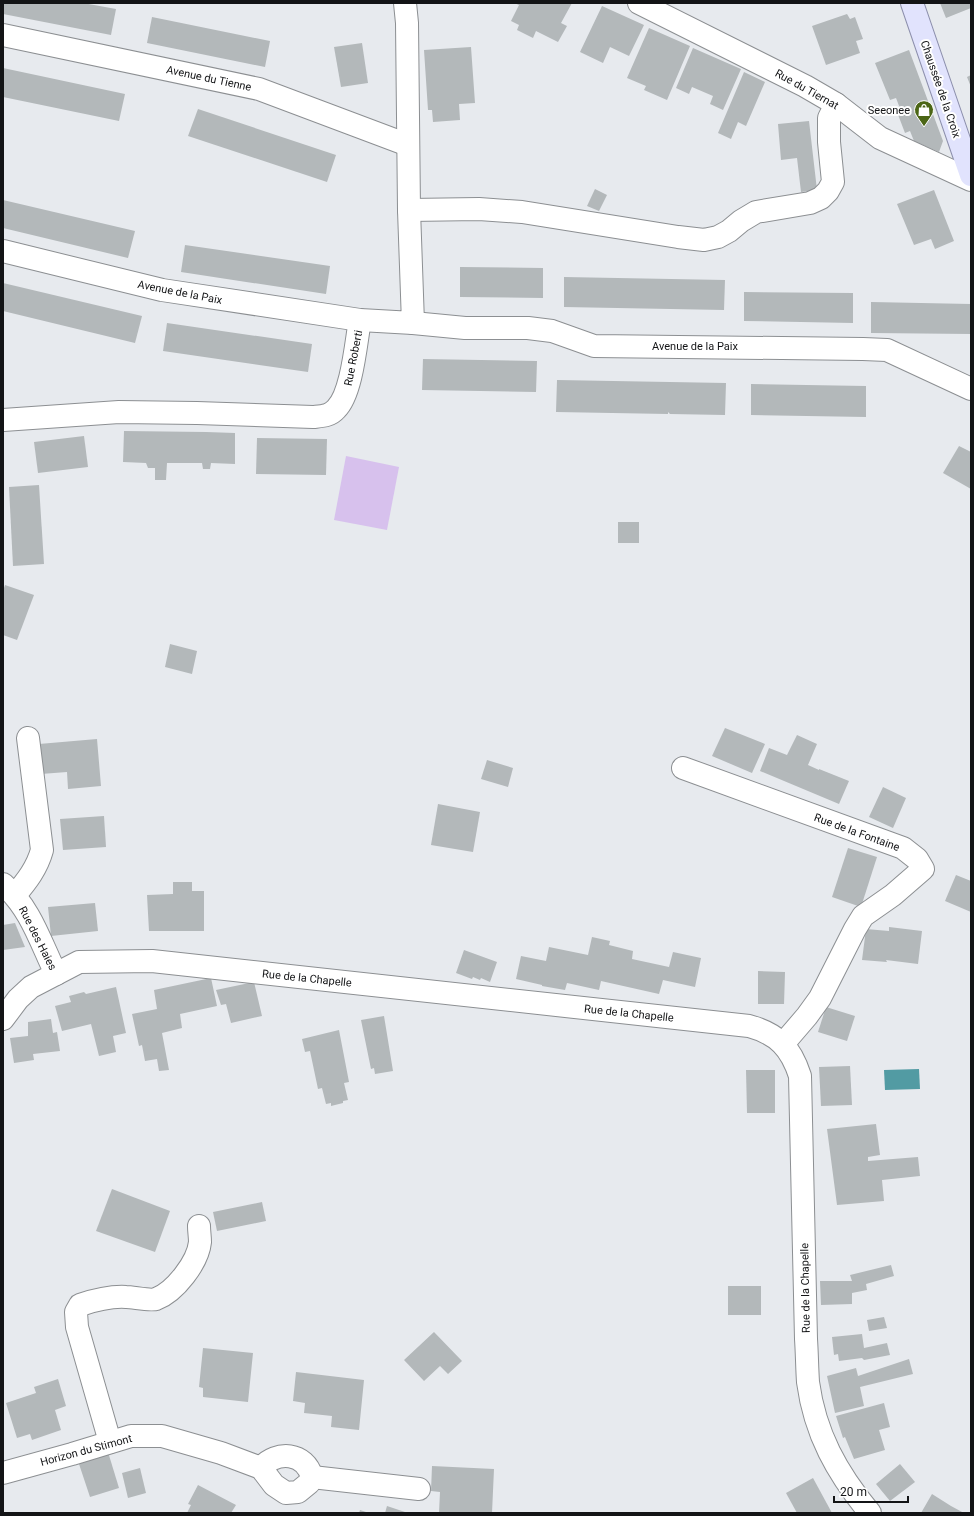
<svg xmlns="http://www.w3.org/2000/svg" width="974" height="1516" viewBox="0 0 974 1516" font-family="Roboto,sans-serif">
  <rect width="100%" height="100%" fill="#e7eaee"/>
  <polygon fill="#d7c1ed" points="346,456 399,467 387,530 334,520"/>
  <polygon fill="#529ba3" points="919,1069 920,1089 885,1090 884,1070"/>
  <g fill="#b3b8ba">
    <polygon points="3,3 83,3 116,9 111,35 3,14"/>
    <polygon points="514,3 572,3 561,23 567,26 558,42 536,31 533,38 517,30 519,25 511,21 519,5"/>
    <polygon points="940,3 971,3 971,8 946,18"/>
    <polygon points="602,6 644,25 629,56 610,47 603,63 580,52"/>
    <polygon points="847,14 850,19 855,17 863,39 856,41 860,53 826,65 812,26"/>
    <polygon points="152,17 270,41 265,67 147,43"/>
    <polygon points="649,28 690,46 667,100 644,90 646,86 627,78"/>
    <polygon points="362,43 368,83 341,87 334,47"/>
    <polygon points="471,47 475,103 459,104 460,120 433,122 432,110 428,110 424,50"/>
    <polygon points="693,48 741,69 723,110 710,104 713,96 692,87 689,94 676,88"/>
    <polygon points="909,50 943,141 939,152 914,141 910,131 905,133 897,112 901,111 896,98 890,100 875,63"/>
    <polygon points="3,68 125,94 119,121 3,97"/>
    <polygon points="744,72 765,82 746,126 738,122 731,139 718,133"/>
    <polygon points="971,75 971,87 967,77"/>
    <polygon points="198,109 336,155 327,182 188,136"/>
    <polygon points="809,121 817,190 801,192 797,158 781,160 778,124"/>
    <polygon points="595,189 607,195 599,211 587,206"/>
    <polygon points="934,190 954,241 935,249 931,239 914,245 897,204"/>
    <polygon points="3,200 135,231 128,258 3,228"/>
    <polygon points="185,245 330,266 326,294 181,272"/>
    <polygon points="460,267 543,268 543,298 460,297"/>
    <polygon points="564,277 725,280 724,310 564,307"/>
    <polygon points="3,283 142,316 135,343 3,311"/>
    <polygon points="744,292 853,293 853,323 744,321"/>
    <polygon points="871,302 971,304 971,334 871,333"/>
    <polygon points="167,323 312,344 308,372 163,351"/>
    <polygon points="423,359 537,361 536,392 422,390"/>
    <polygon points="557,380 726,383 725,415 670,414 668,412 668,414 556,412"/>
    <polygon points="751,384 866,386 866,417 751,415"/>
    <polygon points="124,431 206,432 235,433 235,464 211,463 210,469 203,469 202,463 167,463 166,480 155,480 155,468 148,468 146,463 123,462"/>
    <polygon points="84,436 88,467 38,473 34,442"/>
    <polygon points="257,438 327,439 326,475 256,474"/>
    <polygon points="959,446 971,452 971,489 943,473"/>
    <polygon points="39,485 44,564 13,566 9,487"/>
    <rect x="618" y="522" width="21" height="21"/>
    <polygon points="5,585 34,595 17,640 3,635 3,591"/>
    <polygon points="170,644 197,651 192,674 165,667"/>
    <polygon points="725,728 765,744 752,773 712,756"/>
    <polygon points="797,735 817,744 808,765 819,770 819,769 849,781 839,804 760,771 769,748 787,755"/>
    <polygon points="97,739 101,786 68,789 67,772 41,774 39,744"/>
    <polygon points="487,760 513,768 508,787 481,779"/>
    <polygon points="883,787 906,798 893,828 869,817"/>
    <polygon points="438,804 480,812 473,852 431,845"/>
    <polygon points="104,816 106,847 63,850 60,819"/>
    <polygon points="848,848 877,857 861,907 832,897"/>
    <polygon points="956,875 971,881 971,912 945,901"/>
    <polygon points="173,882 192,882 192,891 204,891 204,931 149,931 147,895 173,894"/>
    <polygon points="95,903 98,931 51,936 48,907"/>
    <polygon points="15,923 25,947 3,950 3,925"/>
    <polygon points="889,927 922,931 918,964 886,960 887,962 862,960 866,929 889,931"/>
    <polygon points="592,937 610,941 609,945 633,951 632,959 669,967 673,952 701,958 695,987 663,980 659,994 601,981 599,990 567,983 565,990 542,986 542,985 516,979 521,956 546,961 549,947 588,955"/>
    <polygon points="464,950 497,962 490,982 481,978 480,980 473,977 472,979 456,973"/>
    <polygon points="758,971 785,972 784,1004 758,1004"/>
    <polygon points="211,978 217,1006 180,1014 182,1028 162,1033 169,1070 159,1071 157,1059 145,1061 142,1045 139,1046 132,1014 157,1009 154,990"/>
    <polygon points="254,982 262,1016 231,1023 226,1004 221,1005 216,990"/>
    <polygon points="116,987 126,1033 113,1036 116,1052 99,1056 91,1024 62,1031 55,1006 71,1002 69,996 84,992 86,994"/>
    <polygon points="826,1007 855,1016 847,1041 818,1032"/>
    <polygon points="384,1016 393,1071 375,1074 374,1068 371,1069 361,1020"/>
    <polygon points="51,1019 53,1033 57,1032 60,1051 33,1054 34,1060 14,1063 10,1038 28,1036 28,1022"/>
    <polygon points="339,1030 349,1082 344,1083 348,1100 343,1101 343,1103 331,1106 331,1103 326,1104 322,1088 318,1089 310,1051 305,1052 302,1039"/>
    <polygon points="850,1066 852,1105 821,1106 819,1067"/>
    <polygon points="746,1070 775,1070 775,1113 747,1113"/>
    <polygon points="876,1124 880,1155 868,1157 868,1161 918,1157 920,1176 882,1180 884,1201 837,1205 827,1129"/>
    <polygon points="112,1189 170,1211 155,1252 96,1231"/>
    <polygon points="262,1202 266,1221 217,1231 213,1212"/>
    <polygon points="891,1265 894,1276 866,1284 867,1290 852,1293 852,1304 821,1305 820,1281 852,1281 850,1275"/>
    <rect x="728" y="1286" width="33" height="29"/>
    <polygon points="884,1317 887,1328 869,1331 867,1320"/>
    <polygon points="434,1332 462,1361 448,1374 440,1366 424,1381 404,1360"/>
    <polygon points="862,1334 864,1348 887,1343 890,1355 864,1360 862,1358 839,1361 838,1354 834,1355 832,1337"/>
    <polygon points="203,1348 253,1353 248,1402 203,1397 203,1388 199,1387"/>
    <polygon points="909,1359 913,1374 860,1387 864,1406 835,1413 827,1376 856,1368 858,1376"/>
    <polygon points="296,1372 364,1380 359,1430 331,1427 332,1416 304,1413 305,1403 293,1401"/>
    <polygon points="58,1379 66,1406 55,1410 61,1430 32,1440 30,1434 17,1438 6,1403 36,1393 34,1387"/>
    <polygon points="884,1403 890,1427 879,1430 885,1450 854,1459 845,1437 843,1438 836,1416"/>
    <polygon points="108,1452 119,1488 90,1497 78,1461"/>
    <polygon points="900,1464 915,1482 890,1501 876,1484"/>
    <polygon points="432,1466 494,1469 492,1513 439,1513 440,1492 431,1491"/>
    <polygon points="140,1468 146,1493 128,1498 122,1473"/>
    <polygon points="813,1478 832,1513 797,1513 786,1493"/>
    <polygon points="198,1485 236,1505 231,1513 187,1513 191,1505 188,1504"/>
    <polygon points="932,1494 951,1506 964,1513 921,1513"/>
    <polygon points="387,1506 408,1513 385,1513"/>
    <polygon points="360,1510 369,1513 359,1513"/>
  </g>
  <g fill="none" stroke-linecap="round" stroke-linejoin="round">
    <g stroke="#8c8f92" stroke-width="24">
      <g id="minor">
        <polyline points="639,3 805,86 836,104 880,138 971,180"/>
        <polyline points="3,35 259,89 408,145"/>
        <polyline points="409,210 479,209 522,212 678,237 704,240 718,237 729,231 741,221 756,212 810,203 821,198 828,191 833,182 829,142 829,118 836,104"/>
        <polyline points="3,251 162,290 360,320 413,323 409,210 407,23 405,3"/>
        <polyline points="413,323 465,328 528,328 552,331 594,346 863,349 887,350 971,389"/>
        <path d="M3,420L119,412L197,413L313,417C322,416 330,416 336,409C352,394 356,342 360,320"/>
        <polyline points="683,768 903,848 917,859 923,869 893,895 863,916 855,929 820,998 807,1016 783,1044"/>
        <path d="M3,884C31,909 40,941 56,974"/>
        <path d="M15,895C27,881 37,868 42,850L28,738"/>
        <path d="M3,1019L18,999L31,987L79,962L152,961L749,1026C778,1034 791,1048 800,1076L806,1339C807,1353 807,1367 808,1382C815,1434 837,1473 870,1513"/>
        <path d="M110,1442L77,1327L76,1312L80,1305C95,1300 110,1296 126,1297C133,1297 150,1301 156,1299C175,1292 198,1262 200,1242C200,1237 199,1231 199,1226"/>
        <path d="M3,1473L72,1454L131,1436H162L221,1453L261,1468L274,1485L286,1493L298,1492L309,1483L312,1477C305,1452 277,1450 261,1468"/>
        <polyline points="312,1477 419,1489"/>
      </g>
    </g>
    <g stroke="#8c8fac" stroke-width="24">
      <polyline id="major" points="912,3 971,175"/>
    </g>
    <use href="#minor" stroke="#fff" stroke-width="22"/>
    <use href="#major" stroke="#e1e3fd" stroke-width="22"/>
  </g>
  <defs>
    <g id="shop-pin" transform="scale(1)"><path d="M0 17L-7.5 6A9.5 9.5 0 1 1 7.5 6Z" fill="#4b6515" stroke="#fff"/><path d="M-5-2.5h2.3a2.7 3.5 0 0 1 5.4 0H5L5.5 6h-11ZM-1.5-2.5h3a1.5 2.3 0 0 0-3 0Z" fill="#fff"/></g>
  </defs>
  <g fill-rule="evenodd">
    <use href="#shop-pin" x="924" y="110"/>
  </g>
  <g text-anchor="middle" stroke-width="4" stroke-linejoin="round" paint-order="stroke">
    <g font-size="11" fill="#131416" stroke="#fff">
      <text transform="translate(209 78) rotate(12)" y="4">Avenue du Tienne</text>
      <text transform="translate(807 89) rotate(29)" y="4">Rue du Tiernat</text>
      <text transform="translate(941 89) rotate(71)" y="4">Chaussée de la Croix</text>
      <text transform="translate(180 292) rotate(11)" y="4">Avenue de la Paix</text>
      <text x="695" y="350">Avenue de la Paix</text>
      <text transform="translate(353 358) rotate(-79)" y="4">Rue Roberti</text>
      <text transform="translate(857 832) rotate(20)" y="4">Rue de la Fontaine</text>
      <text transform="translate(38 938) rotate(63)" y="4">Rue des Haies</text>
      <text transform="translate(307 978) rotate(6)" y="4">Rue de la Chapelle</text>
      <text transform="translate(629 1013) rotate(6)" y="4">Rue de la Chapelle</text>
      <text transform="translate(805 1288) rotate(-91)" y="4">Rue de la Chapelle</text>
      <text transform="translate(86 1450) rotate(-15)" y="4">Horizon du Stimont</text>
    </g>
    <g font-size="11" fill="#131416" stroke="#fff" text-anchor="end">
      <text x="910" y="114">Seeonee</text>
    </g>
  </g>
  <rect width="974" height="1516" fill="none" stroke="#131416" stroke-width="8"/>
  <path d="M834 1496v6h74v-6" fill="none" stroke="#131416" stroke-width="2"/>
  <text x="840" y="1496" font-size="12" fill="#131416" stroke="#ffffff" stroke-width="3" paint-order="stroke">20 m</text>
</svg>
